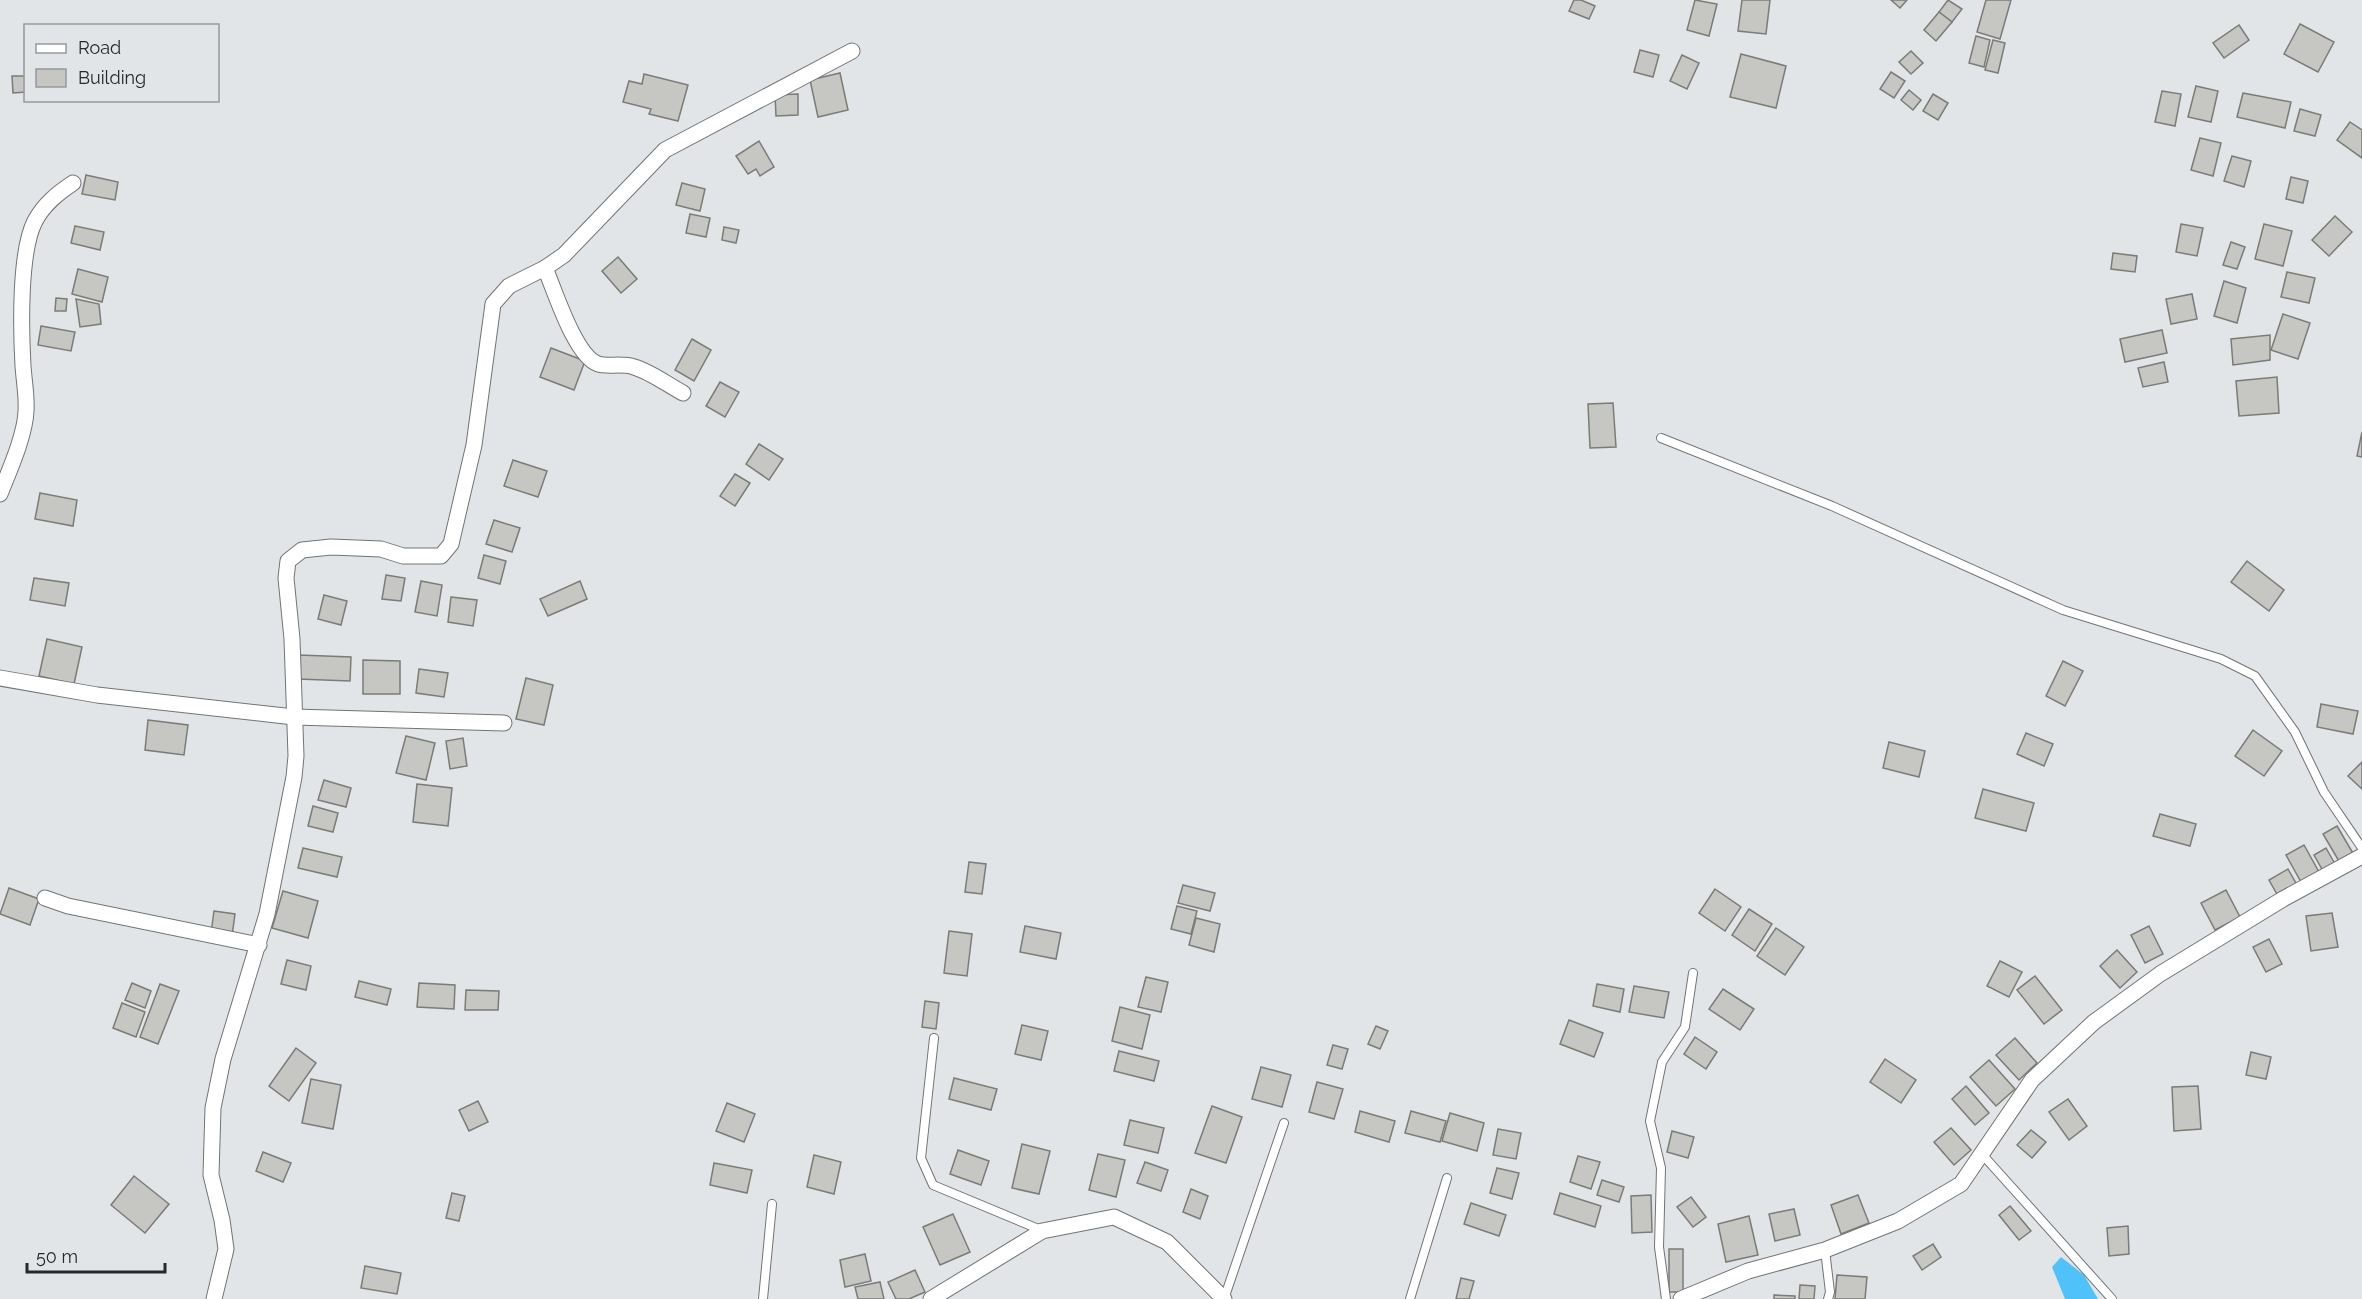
<svg xmlns="http://www.w3.org/2000/svg" width="2362" height="1299" viewBox="0 0 2362 1299" font-family="Raleway,sans-serif">
  <rect width="100%" height="100%" fill="#e2e5e8"/>
  <polygon fill="#50c2fa" points="2061,1257 2084,1275 2098,1299 2065,1299 2052,1267"/>
  <g fill="#c6c6c2" stroke="#7b7b78" stroke-width="1.5">
    <polygon points="1574,0 1581,0 1595,6 1589,19 1569,11"/>
    <polygon points="1695,0 1717,4 1709,36 1687,30"/>
    <polygon points="1742,0 1770,0 1766,34 1738,31"/>
    <polygon points="1891,0 1907,0 1900,8"/>
    <polygon points="1948,0 1962,9 1952,22 1939,12"/>
    <polygon points="1986,0 2011,0 2000,39 1977,32"/>
    <polygon points="1939,12 1952,22 1936,41 1924,30"/>
    <polygon points="2300,24 2334,42 2318,72 2284,54"/>
    <polygon points="2239,25 2249,40 2224,58 2213,43"/>
    <polygon points="1976,36 1990,40 1984,67 1969,63"/>
    <polygon points="1993,40 2005,43 1998,73 1985,70"/>
    <polygon points="1640,50 1659,55 1653,77 1634,72"/>
    <polygon points="1911,51 1923,63 1911,74 1899,62"/>
    <polygon points="1741,54 1786,66 1776,108 1730,97"/>
    <polygon points="1682,55 1699,63 1687,89 1670,81"/>
    <polygon points="1891,72 1905,81 1894,98 1880,89"/>
    <polygon points="840,73 848,110 818,117 810,80"/>
    <polygon points="644,74 688,85 678,121 649,114 651,109 623,102 629,81 642,84"/>
    <polygon points="12,76 26,76 26,92 13,93"/>
    <polygon points="2196,86 2218,91 2211,122 2188,117"/>
    <polygon points="1909,90 1921,100 1913,110 1901,100"/>
    <polygon points="2162,91 2181,94 2175,126 2155,122"/>
    <polygon points="2243,93 2291,102 2285,128 2237,117"/>
    <polygon points="798,94 798,115 776,116 775,95"/>
    <polygon points="1933,94 1948,103 1938,120 1923,111"/>
    <polygon points="2300,109 2321,115 2315,136 2294,131"/>
    <polygon points="2350,122 2362,130 2362,158 2337,140"/>
    <polygon points="2200,138 2221,143 2213,176 2191,170"/>
    <polygon points="759,141 774,167 760,176 756,169 748,174 736,156"/>
    <polygon points="2232,156 2251,161 2244,187 2224,181"/>
    <polygon points="86,175 118,182 115,200 82,194"/>
    <polygon points="2291,177 2308,181 2303,203 2286,199"/>
    <polygon points="682,183 705,189 700,211 676,205"/>
    <polygon points="690,214 710,218 706,237 686,233"/>
    <polygon points="2335,216 2352,232 2329,256 2312,240"/>
    <polygon points="2181,224 2203,228 2197,256 2176,252"/>
    <polygon points="2264,224 2292,231 2283,266 2255,259"/>
    <polygon points="75,226 104,232 100,250 71,243"/>
    <polygon points="724,227 739,230 736,243 722,240"/>
    <polygon points="2231,242 2245,247 2237,269 2223,265"/>
    <polygon points="2113,253 2137,256 2135,272 2111,269"/>
    <polygon points="618,257 637,279 621,293 602,271"/>
    <polygon points="78,269 108,277 102,302 72,294"/>
    <polygon points="2287,272 2315,278 2309,303 2281,297"/>
    <polygon points="2224,281 2246,288 2237,323 2214,316"/>
    <polygon points="2192,294 2197,319 2171,324 2166,299"/>
    <polygon points="56,298 67,299 66,311 55,311"/>
    <polygon points="76,299 99,304 101,324 80,327"/>
    <polygon points="2283,314 2310,323 2298,359 2271,350"/>
    <polygon points="41,326 75,332 71,351 38,345"/>
    <polygon points="2162,330 2167,353 2125,362 2120,339"/>
    <polygon points="2270,335 2270,360 2233,365 2231,339"/>
    <polygon points="692,339 711,350 694,381 675,370"/>
    <polygon points="551,348 585,361 574,390 540,377"/>
    <polygon points="2164,362 2168,382 2143,387 2138,368"/>
    <polygon points="2277,377 2279,413 2239,416 2236,381"/>
    <polygon points="720,382 739,392 725,417 706,406"/>
    <polygon points="1613,403 1616,447 1590,448 1588,404"/>
    <polygon points="2362,432 2362,457 2357,456"/>
    <polygon points="759,444 783,459 769,480 746,464"/>
    <polygon points="513,460 547,471 538,497 504,486"/>
    <polygon points="735,474 750,483 735,506 720,496"/>
    <polygon points="40,493 77,500 73,526 35,519"/>
    <polygon points="494,520 520,528 512,552 486,544"/>
    <polygon points="484,555 506,561 500,584 478,578"/>
    <polygon points="2247,561 2284,590 2269,611 2231,582"/>
    <polygon points="386,575 405,578 401,601 382,599"/>
    <polygon points="34,578 69,583 65,606 30,600"/>
    <polygon points="421,581 442,585 437,616 415,612"/>
    <polygon points="580,581 587,599 548,616 540,599"/>
    <polygon points="324,595 347,601 341,625 318,619"/>
    <polygon points="451,597 477,600 473,626 448,622"/>
    <polygon points="47,639 82,647 74,684 39,676"/>
    <polygon points="299,655 351,657 350,681 298,679"/>
    <polygon points="363,660 400,661 400,694 363,694"/>
    <polygon points="2063,661 2083,671 2065,706 2046,696"/>
    <polygon points="419,669 448,673 444,697 416,693"/>
    <polygon points="526,678 553,685 544,725 516,719"/>
    <polygon points="2321,704 2358,711 2353,734 2317,727"/>
    <polygon points="148,720 188,725 184,755 145,750"/>
    <polygon points="2253,730 2282,751 2264,776 2235,756"/>
    <polygon points="2026,733 2053,744 2044,766 2017,754"/>
    <polygon points="406,736 435,743 426,780 396,773"/>
    <polygon points="463,738 467,766 450,769 446,741"/>
    <polygon points="1889,742 1925,751 1919,777 1883,768"/>
    <polygon points="2362,762 2362,789 2348,776"/>
    <polygon points="324,780 351,788 346,807 318,800"/>
    <polygon points="417,784 452,788 448,826 413,822"/>
    <polygon points="1983,789 2034,803 2026,831 1975,818"/>
    <polygon points="313,806 338,813 333,832 308,826"/>
    <polygon points="2160,814 2196,824 2190,846 2153,836"/>
    <polygon points="2337,826 2354,855 2340,863 2323,834"/>
    <polygon points="2304,845 2319,872 2301,882 2286,855"/>
    <polygon points="303,848 342,857 337,877 298,868"/>
    <polygon points="2326,848 2335,864 2323,871 2314,855"/>
    <polygon points="969,862 986,864 982,894 965,892"/>
    <polygon points="2288,869 2297,885 2278,896 2269,880"/>
    <polygon points="1183,885 1215,893 1210,911 1178,903"/>
    <polygon points="9,888 39,899 30,925 0,914"/>
    <polygon points="1715,889 1741,907 1725,931 1699,913"/>
    <polygon points="2226,890 2240,917 2215,930 2201,903"/>
    <polygon points="283,891 318,901 308,938 272,928"/>
    <polygon points="1177,906 1197,911 1191,934 1171,929"/>
    <polygon points="1749,909 1772,924 1755,951 1732,935"/>
    <polygon points="214,911 235,914 232,936 211,933"/>
    <polygon points="2332,913 2338,947 2311,951 2306,916"/>
    <polygon points="1196,918 1220,924 1214,952 1189,945"/>
    <polygon points="1025,926 1061,933 1056,959 1020,952"/>
    <polygon points="2149,926 2163,954 2145,963 2131,935"/>
    <polygon points="1776,928 1804,947 1785,975 1757,956"/>
    <polygon points="949,931 972,934 967,976 944,973"/>
    <polygon points="2269,939 2282,964 2266,972 2253,947"/>
    <polygon points="2117,950 2137,972 2120,988 2100,966"/>
    <polygon points="287,960 311,966 306,990 281,984"/>
    <polygon points="2000,961 2022,972 2009,997 1987,986"/>
    <polygon points="2035,976 2062,1010 2044,1024 2017,990"/>
    <polygon points="1146,977 1168,982 1161,1012 1138,1007"/>
    <polygon points="359,981 391,989 387,1005 355,997"/>
    <polygon points="132,983 151,991 145,1008 125,1000"/>
    <polygon points="419,983 455,985 454,1009 417,1007"/>
    <polygon points="160,984 179,991 158,1044 140,1037"/>
    <polygon points="1597,984 1624,989 1620,1012 1593,1006"/>
    <polygon points="1634,986 1669,992 1664,1018 1629,1012"/>
    <polygon points="1723,989 1754,1009 1740,1030 1709,1009"/>
    <polygon points="466,990 499,991 498,1010 465,1010"/>
    <polygon points="925,1001 939,1003 936,1029 922,1027"/>
    <polygon points="122,1003 145,1012 136,1037 113,1028"/>
    <polygon points="1120,1007 1150,1015 1142,1049 1112,1041"/>
    <polygon points="1569,1020 1603,1033 1594,1057 1560,1044"/>
    <polygon points="1022,1025 1048,1031 1041,1060 1015,1054"/>
    <polygon points="1376,1026 1388,1031 1380,1049 1368,1044"/>
    <polygon points="1695,1037 1717,1052 1706,1069 1684,1054"/>
    <polygon points="2015,1038 2037,1063 2019,1080 1996,1055"/>
    <polygon points="1333,1045 1348,1049 1342,1069 1327,1065"/>
    <polygon points="296,1048 316,1063 289,1101 269,1086"/>
    <polygon points="1119,1051 1159,1061 1154,1081 1114,1071"/>
    <polygon points="2251,1052 2271,1057 2266,1079 2246,1075"/>
    <polygon points="1885,1059 1916,1080 1901,1103 1870,1082"/>
    <polygon points="1989,1060 2015,1089 1996,1106 1970,1077"/>
    <polygon points="1261,1067 1291,1075 1282,1107 1252,1099"/>
    <polygon points="954,1078 997,1089 991,1110 949,1099"/>
    <polygon points="311,1079 341,1085 333,1129 302,1123"/>
    <polygon points="1317,1082 1343,1089 1334,1119 1309,1112"/>
    <polygon points="1966,1086 1989,1113 1975,1125 1952,1099"/>
    <polygon points="2198,1086 2201,1129 2174,1131 2172,1087"/>
    <polygon points="2068,1099 2087,1126 2069,1140 2049,1112"/>
    <polygon points="478,1101 488,1122 469,1131 459,1110"/>
    <polygon points="727,1103 755,1114 744,1142 716,1131"/>
    <polygon points="1212,1106 1242,1117 1226,1163 1195,1153"/>
    <polygon points="1360,1111 1395,1121 1389,1142 1355,1132"/>
    <polygon points="1411,1111 1446,1121 1440,1142 1405,1133"/>
    <polygon points="1450,1113 1484,1123 1477,1151 1442,1141"/>
    <polygon points="1130,1120 1164,1128 1158,1153 1124,1145"/>
    <polygon points="1951,1128 1971,1150 1954,1165 1934,1142"/>
    <polygon points="1498,1129 1521,1133 1516,1159 1493,1155"/>
    <polygon points="2031,1130 2046,1142 2032,1158 2017,1145"/>
    <polygon points="1672,1131 1694,1137 1688,1158 1667,1152"/>
    <polygon points="1022,1144 1050,1151 1039,1194 1012,1188"/>
    <polygon points="958,1150 989,1161 981,1185 950,1174"/>
    <polygon points="263,1152 291,1163 283,1182 256,1171"/>
    <polygon points="1098,1154 1125,1160 1116,1197 1089,1190"/>
    <polygon points="814,1155 841,1162 834,1194 807,1187"/>
    <polygon points="1578,1156 1600,1162 1591,1189 1570,1182"/>
    <polygon points="1145,1162 1168,1170 1161,1191 1137,1183"/>
    <polygon points="714,1163 752,1170 747,1193 710,1185"/>
    <polygon points="1497,1168 1519,1173 1512,1199 1490,1193"/>
    <polygon points="134,1176 169,1204 145,1233 111,1205"/>
    <polygon points="1602,1180 1624,1187 1619,1202 1597,1195"/>
    <polygon points="1191,1189 1208,1196 1200,1219 1183,1212"/>
    <polygon points="452,1193 465,1196 459,1221 446,1218"/>
    <polygon points="1560,1193 1601,1206 1595,1227 1554,1214"/>
    <polygon points="1651,1195 1652,1232 1632,1233 1631,1196"/>
    <polygon points="1858,1195 1869,1223 1841,1234 1831,1205"/>
    <polygon points="1691,1197 1706,1217 1693,1227 1677,1207"/>
    <polygon points="1471,1203 1506,1215 1499,1236 1464,1224"/>
    <polygon points="2010,1206 2031,1231 2019,1240 1999,1215"/>
    <polygon points="1794,1209 1800,1235 1775,1241 1769,1214"/>
    <polygon points="953,1214 970,1252 940,1265 923,1227"/>
    <polygon points="1749,1216 1758,1255 1726,1262 1718,1224"/>
    <polygon points="2128,1226 2129,1254 2109,1256 2107,1228"/>
    <polygon points="1933,1244 1941,1257 1922,1270 1913,1256"/>
    <rect x="1669" y="1249" width="14" height="43"/>
    <polygon points="865,1254 871,1281 845,1287 840,1260"/>
    <polygon points="365,1266 401,1273 397,1294 361,1288"/>
    <polygon points="915,1270 925,1292 909,1299 896,1299 888,1282"/>
    <polygon points="1837,1275 1867,1277 1865,1299 1835,1299"/>
    <polygon points="1461,1278 1474,1281 1469,1299 1456,1299"/>
    <polygon points="880,1282 884,1299 858,1299 855,1287"/>
    <polygon points="1800,1285 1815,1286 1814,1299 1799,1299"/>
    <polygon points="1774,1295 1795,1296 1795,1299 1774,1299"/>
  </g>
  <g fill="none" stroke-linecap="round" stroke-linejoin="round">
    <g stroke="#717476" stroke-width="10">
      <g id="lane">
        <polyline points="1661,438 1832,506 2063,610 2221,659 2255,676 2295,732 2324,792 2362,848"/>
        <polyline points="934,1038 921,1158 933,1185 1041,1230"/>
        <polyline points="1981,1153 2112,1299"/>
        <polyline points="1825,1250 1830,1292 1828,1299"/>
        <polyline points="763,1299 772,1204"/>
        <polyline points="1224,1299 1284,1123"/>
        <polyline points="1410,1299 1447,1178"/>
        <polyline points="1666,1299 1659,1247 1661,1168 1650,1121 1662,1062 1685,1027 1693,973"/>
      </g>
    </g>
    <g stroke="#717476" stroke-width="17">
      <g id="street">
        <path d="M545,268C555,291 575,356 598,364C607,367 623,363 634,367C651,372 668,385 683,393"/>
        <path d="M0,494C9,471 25,436 26,411C27,396 24,381 23,366C21,330 19,252 35,221C44,204 58,193 73,183"/>
        <polyline points="0,678 97,695 294,717 504,723"/>
        <polyline points="45,898 68,906 259,945"/>
        <polyline points="214,1299 226,1249 222,1220 211,1175 213,1108 223,1059 267,914 294,777 296,756 292,639 286,578 288,561 302,550 331,547 381,549 403,556 441,556 451,544 474,445 493,304 509,286 545,268 564,255 665,150 852,51"/>
        <polyline points="931,1299 1042,1231 1114,1217 1167,1242 1224,1299"/>
        <polyline points="1681,1299 1748,1271 1825,1250 1898,1221 1961,1184 2032,1080 2094,1022 2160,974 2283,899 2362,856"/>
      </g>
    </g>
    <use href="#lane" stroke="#fff" stroke-width="8"/>
    <use href="#street" stroke="#fff" stroke-width="15"/>
  </g>
  <rect x="24" y="24" width="195" height="78" fill="#e2e5e8" stroke="#97999c" stroke-width="1.5"/>
  <rect x="36" y="44" width="30" height="9" fill="#ffffff" stroke="#97999c" stroke-width="1.5"/>
  <text x="78" y="54" font-size="18" fill="#272829">Road</text>
  <rect x="36" y="69" width="30" height="18" fill="#c6c6c2" stroke="#97999c" stroke-width="1.5"/>
  <text x="78" y="84" font-size="18" fill="#272829">Building</text>
  <path d="M27 1263v9h138v-9" fill="none" stroke="#272829" stroke-width="3"/>
  <text x="36" y="1263" font-size="18" fill="#272829" stroke="#e2e5e8" stroke-width="4.5" paint-order="stroke">50 m</text>
</svg>
